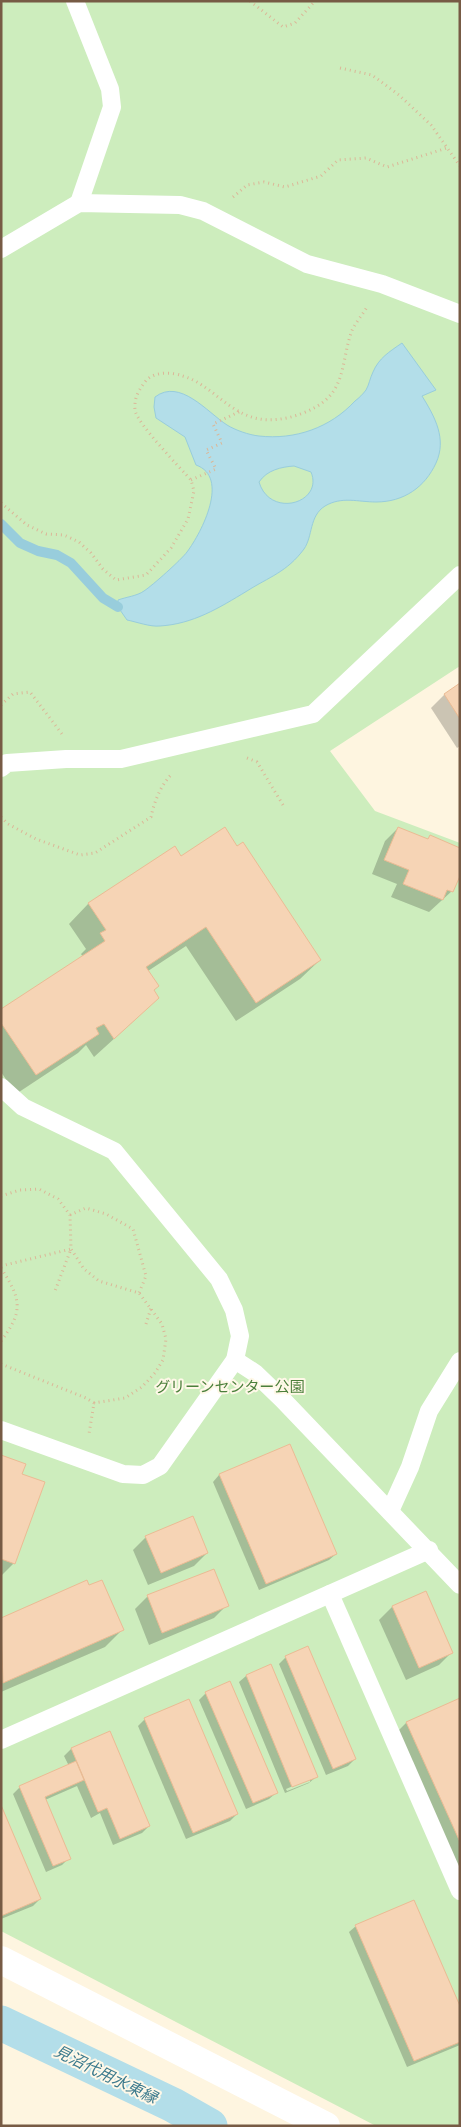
<svg xmlns="http://www.w3.org/2000/svg" width="461" height="2127" viewBox="0 0 461 2127" font-family="Roboto,'Noto Sans JP',sans-serif">
  <rect width="100%" height="100%" fill="#fef5e0"/>
  <polygon fill="#cdedbd" points="1,1 460,1 460,666 330,751 375,811 460,843 460,2126 376,2126 1,1931"/>
  <path fill="#b3dee9" stroke="#98cddc" fill-rule="evenodd" d="M402,343L436,390L422,396C435,417 447,439 436,463C425,487 404,502 376,502C358,502 342,496 325,506C309,516 313,536 304,549C287,572 269,577 247,591C219,608 193,624 160,626C150,627 137,622 127,620L118,607V600C126,597 137,596 144,591C153,585 181,560 187,552C202,532 230,477 196,465L185,437L156,418L154,407L155,397C180,378 207,412 227,425C235,430 249,435 259,436C295,440 330,428 355,401C359,398 363,394 366,390C369,385 370,378 373,372C379,358 389,352 402,343ZM294,466L311,472C324,503 270,519 259,482C267,470 281,467 294,466Z"/>
  <g fill="#0003" fill-rule="evenodd">
    <polygon points="460,685 460,746 457,748 431,708 444,695"/>
    <polygon points="398,828 427,840 430,837 452,891 429,912 391,897 397,884 372,874 385,841"/>
    <polygon points="174,848 181,857 237,848 320,960 300,979 236,1021 186,946 148,971 153,990 138,1017 94,1057 86,1045 78,1053 16,1094 1,1072 1,1011 83,957 81,954 86,949 69,924 88,904"/>
    <polygon points="290,1445 336,1554 329,1560 259,1590 213,1482 219,1475"/>
    <polygon points="1,1456 21,1475 14,1563 1,1576"/>
    <polygon points="146,1537 207,1553 194,1566 148,1585 133,1550"/>
    <polygon points="89,1587 122,1630 105,1647 1,1692 1,1619"/>
    <polygon points="425,1593 452,1652 439,1665 406,1680 379,1620 392,1607"/>
    <polygon points="148,1596 227,1605 214,1618 149,1645 135,1609"/>
    <polygon points="286,1657 355,1759 348,1766 326,1775 279,1664"/>
    <path d="M270,1666L316,1777L309,1783L285,1793L239,1682L246,1676ZM310,1779V1782L287,1791L286,1789Z"/>
    <polygon points="206,1693 276,1793 269,1799 246,1809 199,1700"/>
    <polygon points="460,1699 460,1891 389,1740 406,1723"/>
    <polygon points="145,1719 237,1814 230,1821 186,1839 138,1726"/>
    <polygon points="109,1733 149,1826 142,1833 113,1845 100,1813 91,1818 77,1786 45,1800 69,1858 62,1865 46,1872 13,1794 20,1787 69,1766 64,1756 71,1749"/>
    <polygon points="1,1808 40,1899 33,1906 1,1919"/>
    <polygon points="356,1926 460,2010 460,2045 407,2067 349,1932"/>
  </g>
  <g fill="none" stroke-linecap="round" stroke-linejoin="round">
    <polyline stroke="#98cddc" stroke-width="10" points="1,524 20,543 38,551 57,555 71,563 103,598 118,607"/>
    <polyline stroke="#b3dee9" stroke-width="35" points="1,2023 173,2105 210,2126"/>
  </g>
  <g fill="#f6d4b5" stroke="#ebbb94">
    <polygon points="460,683 460,719 444,694"/>
    <polygon points="225,827 237,846 243,842 321,960 256,1003 206,927 146,967 159,986 154,990 159,998 114,1039 104,1024 96,1028 99,1034 36,1075 1,1023 1,1009 105,941 100,933 106,930 88,903 175,846 181,856"/>
    <polygon points="398,827 428,839 430,835 460,848 460,876 453,892 447,890 443,900 403,884 409,870 384,860"/>
    <polygon points="290,1444 337,1554 266,1584 219,1474"/>
    <polygon points="1,1455 26,1464 22,1474 45,1482 15,1564 1,1559"/>
    <polygon points="193,1516 208,1553 161,1573 145,1536"/>
    <polygon points="214,1569 229,1606 162,1633 147,1595"/>
    <polygon points="87,1580 89,1585 102,1580 124,1630 3,1683 1,1618"/>
    <polygon points="426,1591 453,1653 419,1668 392,1606"/>
    <polygon points="308,1646 356,1759 333,1769 285,1656"/>
    <polygon points="271,1664 318,1777 292,1787 246,1675"/>
    <polygon points="230,1681 278,1793 253,1803 205,1692"/>
    <polygon points="460,1698 460,1842 406,1722"/>
    <polygon points="189,1699 238,1814 193,1833 144,1718"/>
    <polygon points="110,1731 150,1826 120,1839 107,1808 98,1812 71,1748"/>
    <polygon points="76,1761 84,1780 45,1797 71,1859 53,1866 19,1786"/>
    <polygon points="1,1805 41,1899 1,1916"/>
    <polygon points="414,1900 460,2006 460,2042 414,2061 355,1925"/>
  </g>
  <g fill="none" stroke-linecap="round" stroke-linejoin="round">
    <g stroke="#dbb798" stroke-width="3" stroke-dasharray="1 4" stroke-linecap="butt">
      <polyline points="250,1 283,27 295,23 315,1"/>
      <polyline points="340,68 372,75 399,95 431,125 460,166"/>
      <polyline points="233,197 247,185 264,182 285,187 321,176 338,160 366,158 387,167 447,148"/>
      <polyline points="191,480 216,469 206,450 222,443 213,424 241,411"/>
      <path d="M1,503L27,525L46,534L64,535L79,542L91,553L103,569L116,580L146,575L171,548L188,519L194,491L191,480C181,469 136,422 135,410C134,399 138,391 145,382C153,371 172,372 183,376C210,384 227,411 255,418C274,423 297,417 314,408C346,391 341,363 351,333C354,324 362,316 367,307"/>
      <polyline points="1,705 13,694 30,692 62,734"/>
      <polyline points="247,758 257,762 283,805"/>
      <path d="M1,817L8,824L36,839L80,855L95,853L151,817C154,803 160,786 171,775"/>
      <polyline points="1,1196 20,1190 39,1189 58,1199 70,1215 71,1249 84,1269 99,1281 139,1293 162,1324 166,1339 163,1360 155,1373 142,1387 125,1398 94,1403"/>
      <polyline points="70,1215 86,1208 106,1214 133,1229 146,1276 139,1293"/>
      <polyline points="1,1266 71,1249 55,1291"/>
      <path d="M1,1268C21,1299 24,1311 1,1341"/>
      <polyline points="146,1324 151,1308"/>
      <polyline points="1,1364 86,1398 94,1403 89,1434"/>
    </g>
    <g stroke="#fff" stroke-width="18">
      <polyline points="75,1 110,89 112,107 79,203"/>
      <polyline points="1,249 79,203 180,205 203,211 307,264 382,284 460,314"/>
      <polyline points="1,768 7,763 66,759 121,759 313,714 460,575"/>
      <polyline points="1,1087 23,1107 114,1151 219,1279 234,1310 240,1336 235,1360 160,1466 143,1475 123,1474 1,1430"/>
      <polyline points="235,1360 255,1373 283,1400 460,1585"/>
      <polyline points="390,1511 410,1467 429,1411 460,1361"/>
      <polyline points="330,1594 460,1891"/>
      <polyline points="1,1740 429,1550"/>
    </g>
    <polyline stroke="#fff" stroke-width="28" points="1,1960 326,2126"/>
  </g>
  <g text-anchor="middle" stroke-width="4" stroke-linejoin="round" paint-order="stroke">
    <g font-size="15" fill="#4b7f3b" stroke="#fff8e8">
      <text x="230" y="1392">グリーンセンター公園</text>
    </g>
    <g font-size="16" font-style="italic" fill="#3c7a8d" stroke="#fff8e8">
      <text transform="translate(106 2074) rotate(26)" y="6">見沼代用水東縁</text>
    </g>
  </g>
  <rect width="461" height="2127" fill="none" stroke="#775b45" stroke-width="5"/>
</svg>
